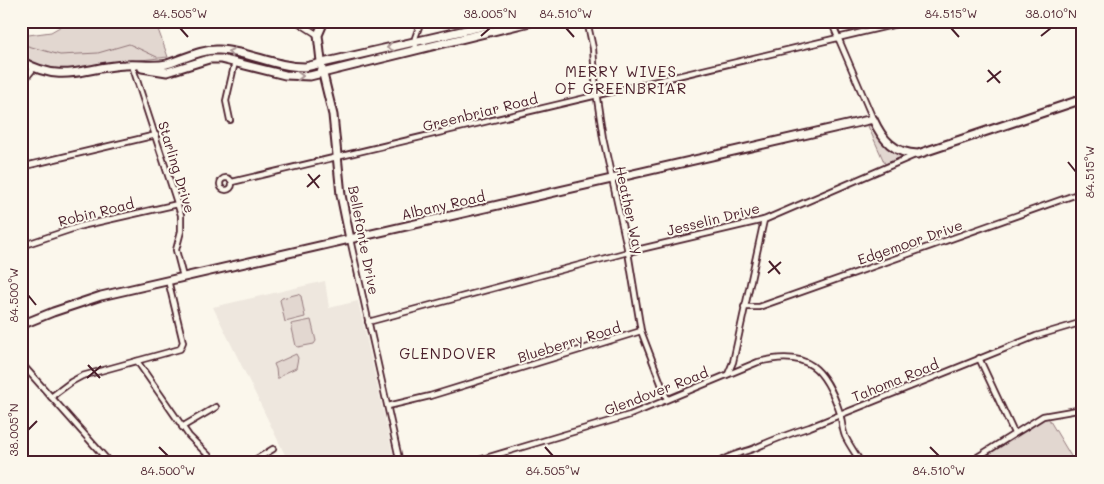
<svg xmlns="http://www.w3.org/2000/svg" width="1104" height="484" viewBox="0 0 1104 484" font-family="Mali,sans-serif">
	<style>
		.built { fill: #eee7de }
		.green { fill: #e2d7d0; stroke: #967b7e }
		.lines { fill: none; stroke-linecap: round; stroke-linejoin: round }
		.stream { stroke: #907477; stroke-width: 1 }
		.street-casing { stroke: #4a1f2b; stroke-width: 8 }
		.secondary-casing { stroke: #4a1f2b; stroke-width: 11 }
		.street { stroke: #fbf7ec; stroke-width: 4.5 }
		.secondary { stroke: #fbf7ec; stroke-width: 7 }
		.oneway { stroke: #ab9695 }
		.ticks { fill: none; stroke: #4a1f2b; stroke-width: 2 }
		.labels { text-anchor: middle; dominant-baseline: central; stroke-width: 4; stroke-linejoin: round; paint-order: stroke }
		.street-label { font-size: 14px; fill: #4a1f2b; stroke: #fbf7ec }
		.neighbourhood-label { font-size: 15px; letter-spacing: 1px; fill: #4a1f2b; stroke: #fbf7ec }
		.neatline { fill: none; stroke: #4a1f2b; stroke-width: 2 }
		.ticks-label { font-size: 12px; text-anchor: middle; fill: #4a1f2b }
	</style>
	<rect width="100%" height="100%" fill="#fbf7ec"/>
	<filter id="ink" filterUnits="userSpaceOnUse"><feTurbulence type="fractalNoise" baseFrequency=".02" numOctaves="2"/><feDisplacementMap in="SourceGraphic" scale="10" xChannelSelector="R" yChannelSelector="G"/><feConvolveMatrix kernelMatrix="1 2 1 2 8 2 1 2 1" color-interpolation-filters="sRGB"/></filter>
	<g filter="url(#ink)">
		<!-- built -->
		<path class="built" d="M325 281 329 308 358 301 395 463H289L213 307Z"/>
		<!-- green -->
		<g class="green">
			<path d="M70 21H155L168 57 114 63 63 70 38 65 21 55V36L51 32Z"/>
			<path d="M872 125C879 139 887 150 902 155V157L885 164 868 126Z"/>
			<path d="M298 294 301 296 305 317 285 322 280 300 282 298Z"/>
			<path d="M311 320 316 341 314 344 298 347 296 346 291 324Z"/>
			<path d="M296 354 298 358 296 368 285 373 279 378H277L276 369 274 364Z"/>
			<path d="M1047 416 1075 463H971Z"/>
		</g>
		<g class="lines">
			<!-- stream -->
			<g class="stream">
				<path d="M508 23 517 21"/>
				<path d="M21 44 60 55 98 53 129 44 157 57"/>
				<path d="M226 54C256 61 286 74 318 69"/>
				<path d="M176 66 202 56"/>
				<path d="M326 67 391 51"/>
			</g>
			<!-- street casing -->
			<g class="street-casing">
				<g id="street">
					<path d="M296 21 318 35"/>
					<path d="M587 21 593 48 596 92 603 138 628 252 641 331 667 399"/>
					<path d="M831 21 873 119"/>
					<path d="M940 21H947"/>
					<path d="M416 50 415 38 421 21"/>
					<path d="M132 65 181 215V231L176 250 183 277"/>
					<path d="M21 84 34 68"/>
					<path d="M230 120 226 101 235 62"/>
					<path d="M21 167 156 135"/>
					<circle cx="226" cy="184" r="6"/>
					<path d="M232 182 909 21"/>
					<path d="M350 239 400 463"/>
					<path d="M21 246 81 226 178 204"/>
					<path d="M744 307H759L1083 192"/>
					<path d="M368 322 628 252 764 220 915 155"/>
					<path d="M979 358 1014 433"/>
					<path d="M137 361 189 436 216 463"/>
					<path d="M21 363 110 463"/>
					<path d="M728 374 733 362 764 220"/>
					<path d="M51 397 71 382 82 376 180 349 183 342 168 280"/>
					<path d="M388 406 430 396 641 331"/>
					<path d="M182 427 216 407"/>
					<path d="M250 463 273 449"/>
					<path d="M469 463 630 415 758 362C808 349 825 368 840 413 842 421 842 429 845 436 849 445 856 454 861 463"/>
					<path d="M718 463C728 455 743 453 755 448 773 440 791 433 810 427L1036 336 1083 322"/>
					<path d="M968 463 1043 416 1083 409"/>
				</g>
			</g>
			<!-- secondary casing -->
			<g class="secondary-casing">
				<g id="secondary">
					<path d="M324 21 318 35 322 70 333 115 341 195 350 239"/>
					<path d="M21 61C63 85 84 67 125 65 139 64 154 67 167 64 184 59 201 49 219 50 248 51 275 67 305 67L505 21"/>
					<path d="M142 68 167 72 209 59H221L285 75 310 76 534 21"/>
					<path d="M21 325 53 312 101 296 873 119C882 139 894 154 918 154L1083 99"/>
				</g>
			</g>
			<!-- street -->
			<use href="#street" class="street"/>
			<!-- secondary -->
			<use href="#secondary" class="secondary"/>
		</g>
		<!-- one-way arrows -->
		<defs><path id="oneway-chevron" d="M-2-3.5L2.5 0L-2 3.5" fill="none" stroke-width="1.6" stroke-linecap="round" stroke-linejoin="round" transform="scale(1.25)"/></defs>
		<g class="oneway">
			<use href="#oneway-chevron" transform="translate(390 47) rotate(166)"/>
			<use href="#oneway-chevron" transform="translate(231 52) rotate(-168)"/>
			<use href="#oneway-chevron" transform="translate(300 76)"/>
		</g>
	</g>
	<!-- ticks -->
	<path class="ticks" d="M180 28 188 37M566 28 574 37M951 28 959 37M481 36 490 28M1041 36 1051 28M988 70 1000 83M987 82 1001 71M1068 162 1076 172M308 174 319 188M307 187 320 175M769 261 780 274M768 273 781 262M28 295 36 305M88 365 100 378M87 378 101 366M28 430 37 421M159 447 168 456M545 447 553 456M930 447 939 456"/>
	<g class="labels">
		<!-- street labels -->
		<g class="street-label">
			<text transform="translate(480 112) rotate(-14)">Greenbriar Road</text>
			<text transform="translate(177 167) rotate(73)">Starling Drive</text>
			<text transform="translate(443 205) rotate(-13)">Albany Road</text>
			<text transform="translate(630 210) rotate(78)">Heather Way</text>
			<text transform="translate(96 212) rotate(-14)">Robin Road</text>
			<text transform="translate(713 219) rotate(-14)">Jesselin Drive</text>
			<text transform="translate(364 240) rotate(79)">Bellefonte Drive</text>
			<text transform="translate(910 242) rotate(-19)">Edgemoor Drive</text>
			<text transform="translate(569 342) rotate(-17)">Blueberry Road</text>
			<text transform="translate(895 380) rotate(-22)">Tahoma Road</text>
			<text transform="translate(656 391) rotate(-21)">Glendover Road</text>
		</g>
		<!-- neighbourhood labels -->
		<g class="neighbourhood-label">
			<text x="621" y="71">MERRY WIVES<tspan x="621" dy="17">OF GREENBRIAR</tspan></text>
			<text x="448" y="353">GLENDOVER</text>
		</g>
	</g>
	<!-- margin -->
	<rect width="1104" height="484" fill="none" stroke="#fbf7ec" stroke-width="55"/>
	<rect x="28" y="28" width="1048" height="428" class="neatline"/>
	<g class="ticks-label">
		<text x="180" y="18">84.505°W</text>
		<text x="490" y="18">38.005°N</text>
		<text x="566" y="18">84.510°W</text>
		<text x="951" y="18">84.515°W</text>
		<text x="1051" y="18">38.010°N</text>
		<text transform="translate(1090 172) rotate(-90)" y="4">84.515°W</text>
		<text transform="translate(14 295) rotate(-90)" y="4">84.500°W</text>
		<text transform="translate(14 430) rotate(-90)" y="4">38.005°N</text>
		<text x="168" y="475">84.500°W</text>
		<text x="553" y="475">84.505°W</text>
		<text x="939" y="475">84.510°W</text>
	</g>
</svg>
